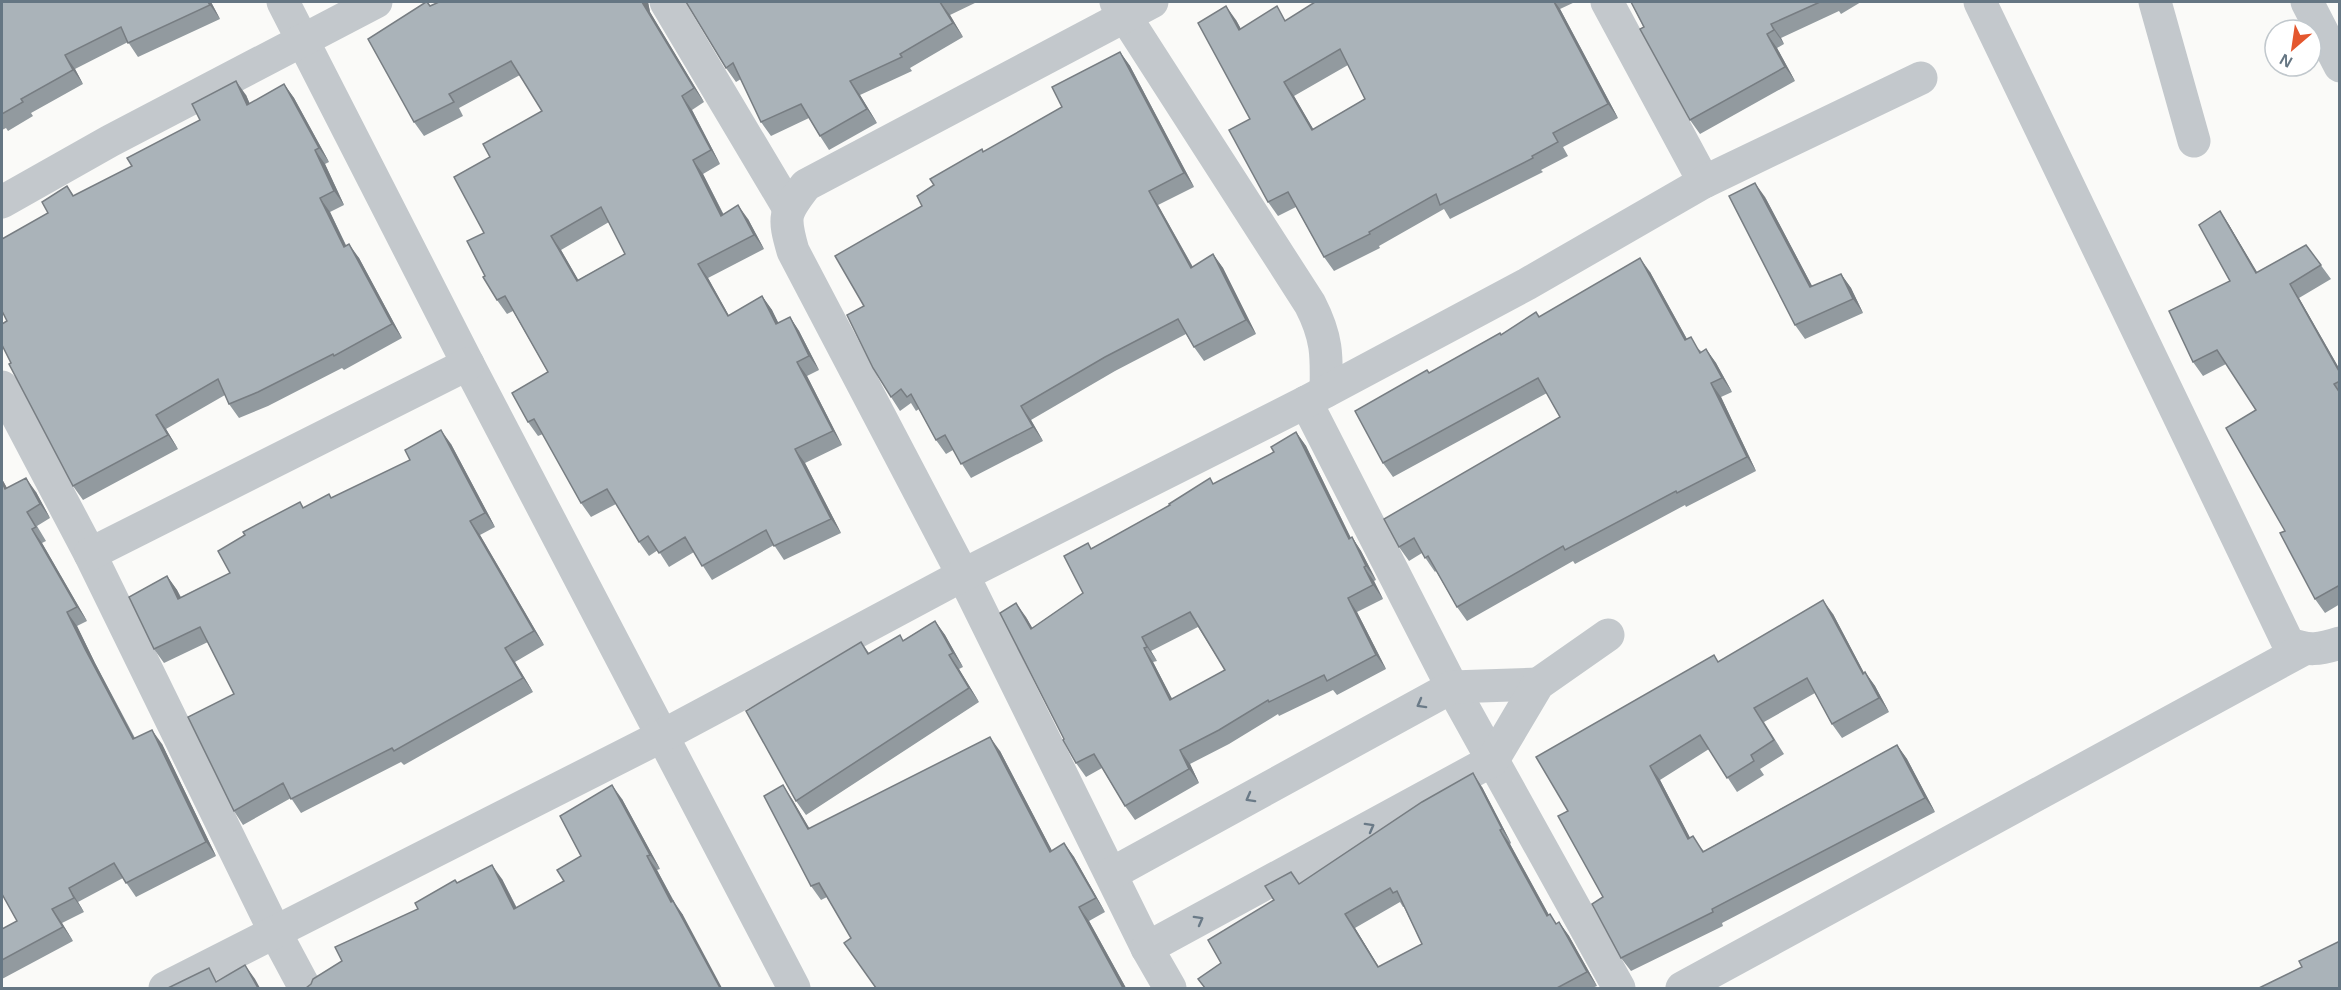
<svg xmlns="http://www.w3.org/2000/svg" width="2341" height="990" viewBox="0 0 2341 990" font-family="Arial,sans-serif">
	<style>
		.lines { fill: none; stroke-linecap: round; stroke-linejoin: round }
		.street { stroke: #c3c8cc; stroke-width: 33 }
		.wall { fill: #929a9f; fill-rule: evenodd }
		.shaded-wall { fill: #777d82 }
		.building { fill: #aab3b9; stroke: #777d82; stroke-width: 1.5; fill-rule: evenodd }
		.oneway { stroke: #6a7a87 }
	</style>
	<rect width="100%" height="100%" fill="#fafaf8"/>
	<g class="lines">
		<!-- street -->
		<g class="street">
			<path d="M283 2 468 364 794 988"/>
			<path d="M666 2 788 207"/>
			<path d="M1116 2 1310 304C1327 337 1327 355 1326 391"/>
			<path d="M1152 2 806 185C784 213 783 216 793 251L963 575 1147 948 1170 988"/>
			<path d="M1607 2 1704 182"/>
			<path d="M1980 2 2288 643C2308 651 2319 650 2340 643"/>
			<path d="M2155 2 2194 141"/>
			<path d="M2307 2 2340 66"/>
			<path d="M2 202 110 141 376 2"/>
			<path d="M2 387 90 554 275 932 305 988"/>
			<path d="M1306 402 1452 687 1619 988"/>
			<path d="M90 554 468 364"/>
			<path d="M1111 874 1452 687 1538 684"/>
			<path d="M1147 948 1493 760 1538 684 1608 635"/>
			<path d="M165 988 662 736 963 575 1306 402 1527 284 1704 182 1921 78"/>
			<path d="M1682 988 2304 649"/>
		</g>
	</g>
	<!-- wall -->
	<g class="wall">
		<path d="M2 2H211L220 19 138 57 128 42 75 69 83 84 31 113 33 116 8 131 6 128 2 130Z"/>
		<path d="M427 2 430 6 439 2H648L650 12 704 102 692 110 720 164 703 174 724 215 748 219 764 249 708 278 729 316 762 296 772 310 778 323 790 317 799 331 819 370 807 376 842 445 805 463 841 533 784 560 774 545 712 580 694 552 669 567 658 550 649 556 639 542 616 504 591 517 581 503 543 434 538 436 528 422 548 372 513 311 507 314 497 300 485 276 484 233 490 157 542 111 520 75 459 108 463 116 424 136 414 122ZM609 222 625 254 578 280 561 250Z"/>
		<path d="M686 2H977L950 15 963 37 910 68 912 71 860 95 877 123 829 150 820 136 809 118 771 136 761 122 741 79 736 82 726 68Z"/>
		<path d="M1315 2H1575L1560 9 1618 118 1563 147 1568 156 1541 170 1543 172 1450 219 1444 209 1379 246 1380 248 1334 271 1324 257 1296 207 1278 216 1268 202 1250 119 1236 20 1241 29 1287 20ZM1348 65 1365 99 1313 129 1294 96Z"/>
		<path d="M1631 2H1861L1841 14 1839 11 1781 38 1784 44 1777 48 1795 81 1700 134 1690 120Z"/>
		<path d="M1120 52 1130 66 1194 187 1158 205 1193 267 1213 254 1223 268 1256 334 1204 361 1194 347 1186 334 1115 371 1031 420 1043 441 971 478 953 450 946 454 936 440 919 409 916 411 911 403 900 411 891 397 864 306 934 185 982 149 984 152 1062 107Z"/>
		<path d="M284 84 294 98 329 162 325 164 344 205 330 212 346 245 359 258 402 338 344 370 342 368 268 406 239 418 229 404 225 395 166 429 178 449 83 500 73 486 11 363 7 321 48 213 67 186 74 196 132 166 200 120 246 95 250 104Z"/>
		<path d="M1765 197 1812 286 1841 274 1851 288 1863 313 1805 339 1795 325Z"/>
		<path d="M2220 211 2229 225 2257 273 2306 245 2331 279 2299 298 2340 370V604L2325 613 2315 599 2285 531 2256 410 2226 364 2203 376 2193 362 2230 281Z"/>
		<path d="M1650 272 1687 339 1702 352 1706 349 1716 363 1732 392 1721 397 1756 471 1686 507 1685 505 1575 564 1573 561 1467 621 1457 607 1436 571 1435 572 1422 553 1409 561 1399 547 1560 417 1547 393 1393 477 1383 463 1429 373 1539 317Z"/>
		<path d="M1296 432 1306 446 1351 538 1352 537 1361 551 1376 580 1374 581 1383 599 1357 612 1386 669 1337 695 1333 690 1279 716 1278 714 1229 744 1190 764 1199 783 1135 820 1125 806 1102 768 1086 777 1076 763 1064 739 1026 617 1032 628 1083 593 1092 548 1274 452ZM1198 627 1225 670 1172 699 1153 662 1157 661 1151 651Z"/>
		<path d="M451 444 495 527 480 535 544 645 515 662 533 692 404 765 401 762 301 813 291 798 243 825 234 811V694L208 642 164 663 154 649 167 576 177 590 181 597 230 573 300 502 304 508 329 494 331 498Z"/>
		<path d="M2 479 7 488 36 492 50 518 37 526 46 541 42 543 87 621 77 626 95 663 135 738 162 744 216 856 136 897 123 878 78 902 84 912 62 923 73 941 2 979V929L17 921 2 894Z"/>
		<path d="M1833 614 1864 673 1865 672 1875 686 1889 712 1842 738 1832 724 1815 693 1764 722 1784 754 1760 769 1764 775 1737 792 1709 749 1660 780 1690 838 1704 851 1897 745 1907 759 1935 812 1722 923 1723 926 1631 971 1621 958 1603 897 1568 811 1719 662Z"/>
		<path d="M935 621 945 635 963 667 959 669 979 702 806 815 796 801 861 642 869 653 904 640Z"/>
		<path d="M1000 751 1052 851 1064 843 1074 857 1105 912 1089 921 1126 988H876L851 938 827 897 821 900 811 886 792 799 809 828Z"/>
		<path d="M1482 787 1511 843 1510 844 1549 915 1557 924 1559 922 1569 936 1597 986 1592 988H1205L1221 963 1274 900 1300 884ZM1400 902 1403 907H1404L1422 944 1379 967 1355 928Z"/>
		<path d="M622 799 660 869 657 870 675 903 683 915 342 961 418 909 458 883 502 879 517 908 564 881Z"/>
	</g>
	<!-- shaded-wall -->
	<g class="shaded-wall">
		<path d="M208 2H211L220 19 210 5Z"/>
		<path d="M642 2H648L650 12 704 102 694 88Z"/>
		<path d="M940 2 950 15 963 37 953 23Z"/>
		<path d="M1554 2H1555L1560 9 1618 118 1608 104Z"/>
		<path d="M1226 6 1236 20 1249 44 1239 30Z"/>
		<path d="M1771 24 1781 38 1784 44 1774 30Z"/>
		<path d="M1767 34 1777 48 1795 81 1785 67Z"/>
		<path d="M1120 52 1130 66 1194 187 1184 173Z"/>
		<path d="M65 55 75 69 83 84 73 70Z"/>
		<path d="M236 81 246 95 256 119 247 105Z"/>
		<path d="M850 81 860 95 877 123 867 109Z"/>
		<path d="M1284 82 1294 96 1322 144 1312 130Z"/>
		<path d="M284 84 294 98 329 162 319 148Z"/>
		<path d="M682 96 692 110 720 164 711 150Z"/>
		<path d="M315 150 325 164 344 205 334 191Z"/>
		<path d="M693 160 703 174 731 230 721 216Z"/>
		<path d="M1755 183 1765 197 1820 301 1810 287Z"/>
		<path d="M1149 191 1158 205 1201 282 1191 268Z"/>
		<path d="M320 198 330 212 353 261 344 247Z"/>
		<path d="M738 205 748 219 764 249 754 235Z"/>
		<path d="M2220 211 2229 225 2266 287 2256 273Z"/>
		<path d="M551 236 561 250 587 295 577 281Z"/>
		<path d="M349 244 359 258 402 338 392 324Z"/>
		<path d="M1213 254 1223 268 1256 334 1246 320Z"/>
		<path d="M1640 258 1650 272 1695 354 1685 340Z"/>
		<path d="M698 264 708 278 737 330 728 316Z"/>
		<path d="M1841 274 1851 288 1863 313 1853 299Z"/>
		<path d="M2290 284 2299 298 2340 370V373Z"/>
		<path d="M762 296 772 310 786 338 776 324Z"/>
		<path d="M790 317 799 331 819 370 809 356Z"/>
		<path d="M1706 349 1716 363 1732 392 1722 378Z"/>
		<path d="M797 362 807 376 842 445 833 431Z"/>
		<path d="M1711 383 1721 397 1756 471 1747 457Z"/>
		<path d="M1021 406 1031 420 1043 441 1033 427Z"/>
		<path d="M156 415 166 429 178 449 168 435Z"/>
		<path d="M441 430 451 444 495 527 485 513Z"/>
		<path d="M1296 432 1306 446 1358 553 1349 539Z"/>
		<path d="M795 449 805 463 841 533 831 519Z"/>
		<path d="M26 478 36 492 50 518 40 504Z"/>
		<path d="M2 479 15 503 5 489 2 482Z"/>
		<path d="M470 521 480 535 544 645 534 631Z"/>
		<path d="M32 529 42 543 87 621 77 607Z"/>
		<path d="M1352 537 1361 551 1376 580 1366 566Z"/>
		<path d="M1364 567 1374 581 1383 599 1373 585Z"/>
		<path d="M167 576 177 590 188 613 178 599Z"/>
		<path d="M1348 598 1357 612 1386 669 1376 655Z"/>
		<path d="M1823 600 1833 614 1872 688 1863 674Z"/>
		<path d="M1016 603 1026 617 1041 643 1031 629Z"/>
		<path d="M67 612 77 626 95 663 142 753 133 739 85 649Z"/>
		<path d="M935 621 945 635 963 667 953 653Z"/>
		<path d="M1142 637 1151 651 1157 661 1147 647Z"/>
		<path d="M505 648 515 662 533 692 523 678Z"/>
		<path d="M1144 648 1153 662 1180 714 1170 700Z"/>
		<path d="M949 655 959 669 979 702 969 688Z"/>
		<path d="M1865 672 1875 686 1889 712 1879 698Z"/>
		<path d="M152 730 162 744 216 856 206 842Z"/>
		<path d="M990 737 1000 751 1060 866 1050 852Z"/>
		<path d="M1897 745 1907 759 1935 812 1925 798Z"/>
		<path d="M1180 750 1190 764 1199 783 1189 769Z"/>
		<path d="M1650 766 1660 780 1698 853 1688 839Z"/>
		<path d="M1473 773 1482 787 1511 843 1502 829Z"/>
		<path d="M612 785 622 799 660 869 650 855Z"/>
		<path d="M783 785 792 799 818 843 808 829Z"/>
		<path d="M1500 830 1510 844 1557 930 1547 916Z"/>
		<path d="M1064 843 1074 857 1105 912 1096 898Z"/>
		<path d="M647 856 657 870 675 904 683 915 722 988H720L671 902Z"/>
		<path d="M492 865 502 879 524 923 514 909Z"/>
		<path d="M69 888 78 902 84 912 74 898Z"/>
		<path d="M1079 907 1089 921 1126 988H1123Z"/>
		<path d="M52 909 62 923 73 941 63 927Z"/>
		<path d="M1345 914 1355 928 1387 981 1378 967Z"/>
		<path d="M1559 922 1569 936 1597 986 1587 972Z"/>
		<path d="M245 965 255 979 260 988H258Z"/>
	</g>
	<!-- building -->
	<g class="building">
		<path d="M2 2H208L210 5 128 43 121 27 65 55 73 70 21 99 23 102 2 114Z"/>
		<path d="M426 2H427L430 6 439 2H642L694 88 682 96 711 150 693 160 721 216 738 205 754 235 698 264 728 316 762 296 776 324 790 317 809 356 797 362 833 431 795 449 831 519 774 546 766 530 702 566 685 537 659 553 648 536 639 542 607 489 581 503 534 419 528 422 512 393 548 372 505 296 497 300 483 277 485 276 467 241 484 233 454 177 490 157 483 144 542 111 511 61 449 94 454 102 414 122 368 39ZM601 207 625 254 577 281 551 236Z"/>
		<path d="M686 2H940L953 23 900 54 902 57 850 81 867 109 820 136 801 104 761 122 733 63 726 68Z"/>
		<path d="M1315 2H1554L1608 104 1553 133 1558 142 1532 156 1533 158 1440 205 1436 194 1369 232 1370 234 1324 257 1288 192 1268 202 1229 130 1250 119 1198 23 1226 6 1239 30 1277 6 1285 21ZM1340 49 1365 99 1312 130 1284 82Z"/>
		<path d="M1631 2H1820L1771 24 1774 30 1767 34 1785 67 1690 120 1640 29 1644 27Z"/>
		<path d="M1120 52 1184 173 1149 191 1191 268 1213 254 1246 320 1194 347 1178 319 1105 357 1021 406 1033 427 961 464 945 435 936 440 911 394 907 397 901 389 891 397 873 368 847 315 864 306 835 256 922 206 917 196 934 185 930 179 982 149 983 152 1062 107 1052 87Z"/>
		<path d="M236 81 247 105 284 84 319 148 315 150 334 191 320 198 344 247 349 244 392 324 334 356 333 354 258 392 229 404 218 379 156 415 168 435 73 486 9 364 11 363 2 345V324L7 321 2 311V239L48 213 42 202 67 186 73 196 132 166 127 158 200 120 192 104Z"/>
		<path d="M1755 183 1810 287 1841 274 1853 299 1795 325 1729 196Z"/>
		<path d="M2220 211 2256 273 2306 245 2321 265 2290 284 2340 373V381L2334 384 2340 393V585L2315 599 2280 533 2285 531 2226 428 2256 410 2217 350 2193 362 2169 311 2230 281 2199 225Z"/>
		<path d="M1640 258 1685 340 1691 337 1700 353 1706 349 1722 378 1711 383 1747 457 1677 493 1676 491 1565 550 1563 546 1457 607 1428 556 1425 558 1414 538 1399 547 1384 519 1560 417 1538 378 1383 463 1355 411 1427 370 1429 373 1500 333 1501 335 1536 312 1539 317Z"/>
		<path d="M441 430 485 513 470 521 534 631 505 648 523 678 394 751 392 748 291 799 283 783 234 811 188 717 234 694 200 627 154 649 129 597 167 576 178 599 230 573 218 551 245 535 243 532 300 502 303 508 329 494 331 498 410 460 405 450Z"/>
		<path d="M1296 432 1349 539 1352 537 1366 566 1364 567 1373 585 1348 598 1376 655 1327 681 1324 675 1269 702 1268 700 1219 730 1180 750 1189 769 1125 806 1094 754 1076 763 1063 740 1064 739 1000 613 1016 603 1031 629 1083 593 1064 556 1088 543 1091 549 1170 505 1169 504 1210 478 1213 484 1274 452 1271 447ZM1190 612 1225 670 1170 700 1144 648 1147 647 1142 637Z"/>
		<path d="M26 478 40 504 27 512 36 527 32 529 77 607 67 612 85 649 133 739 152 730 206 842 126 883 114 863 69 888 74 898 52 909 63 927 2 960V929L17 921 2 894V482L5 489Z"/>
		<path d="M1823 600 1863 674 1865 672 1879 698 1832 724 1807 678 1754 708 1774 740 1751 755 1754 761 1727 778 1700 735 1650 766 1688 839 1693 836 1703 852 1897 745 1925 798 1712 909 1713 912 1621 958 1592 904 1603 897 1558 816 1568 811 1536 757 1714 655 1718 662Z"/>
		<path d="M935 621 953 653 949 655 969 688 796 801 746 711 861 642 868 654 900 635 903 641Z"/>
		<path d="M990 737 1050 852 1064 843 1096 898 1079 907 1123 988H876L844 943 851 938 819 883 811 886 764 796 783 785 808 829Z"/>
		<path d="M1473 773 1502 829 1500 830 1547 916 1550 914 1556 924 1559 922 1587 972 1557 988H1205L1198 979 1221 963 1208 940 1274 900 1265 886 1291 872 1299 884 1422 802ZM1390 888 1393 893 1397 891 1422 944 1378 967 1345 914Z"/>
		<path d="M612 785 650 855 647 856 671 902 673 901 720 988H306L311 984 313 979 342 961 335 947 418 909 415 903 455 880 457 883 492 865 514 909 564 881 557 870 581 856 560 816Z"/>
		<path d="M2340 941V988H2259L2302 967 2299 961Z"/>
		<path d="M245 965 258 988H168L209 968 216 982Z"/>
	</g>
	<!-- one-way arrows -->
	<defs><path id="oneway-chevron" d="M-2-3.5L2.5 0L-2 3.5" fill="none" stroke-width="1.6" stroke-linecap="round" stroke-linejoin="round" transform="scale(1.5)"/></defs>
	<g class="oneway">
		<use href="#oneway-chevron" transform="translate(1421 704) rotate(151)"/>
		<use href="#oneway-chevron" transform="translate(1250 798) rotate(151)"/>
		<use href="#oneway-chevron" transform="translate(1370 827) rotate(-29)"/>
		<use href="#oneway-chevron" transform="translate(1199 920) rotate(-29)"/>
	</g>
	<!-- border -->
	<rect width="2341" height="990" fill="none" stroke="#657683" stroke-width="6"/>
	<!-- north arrow -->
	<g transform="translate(2293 48) rotate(209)"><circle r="28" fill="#ffffff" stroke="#c1c8cd" stroke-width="1.5"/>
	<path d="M0-4.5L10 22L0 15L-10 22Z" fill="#e4572e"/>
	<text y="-9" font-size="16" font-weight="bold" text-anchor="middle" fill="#657683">N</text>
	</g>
</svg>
